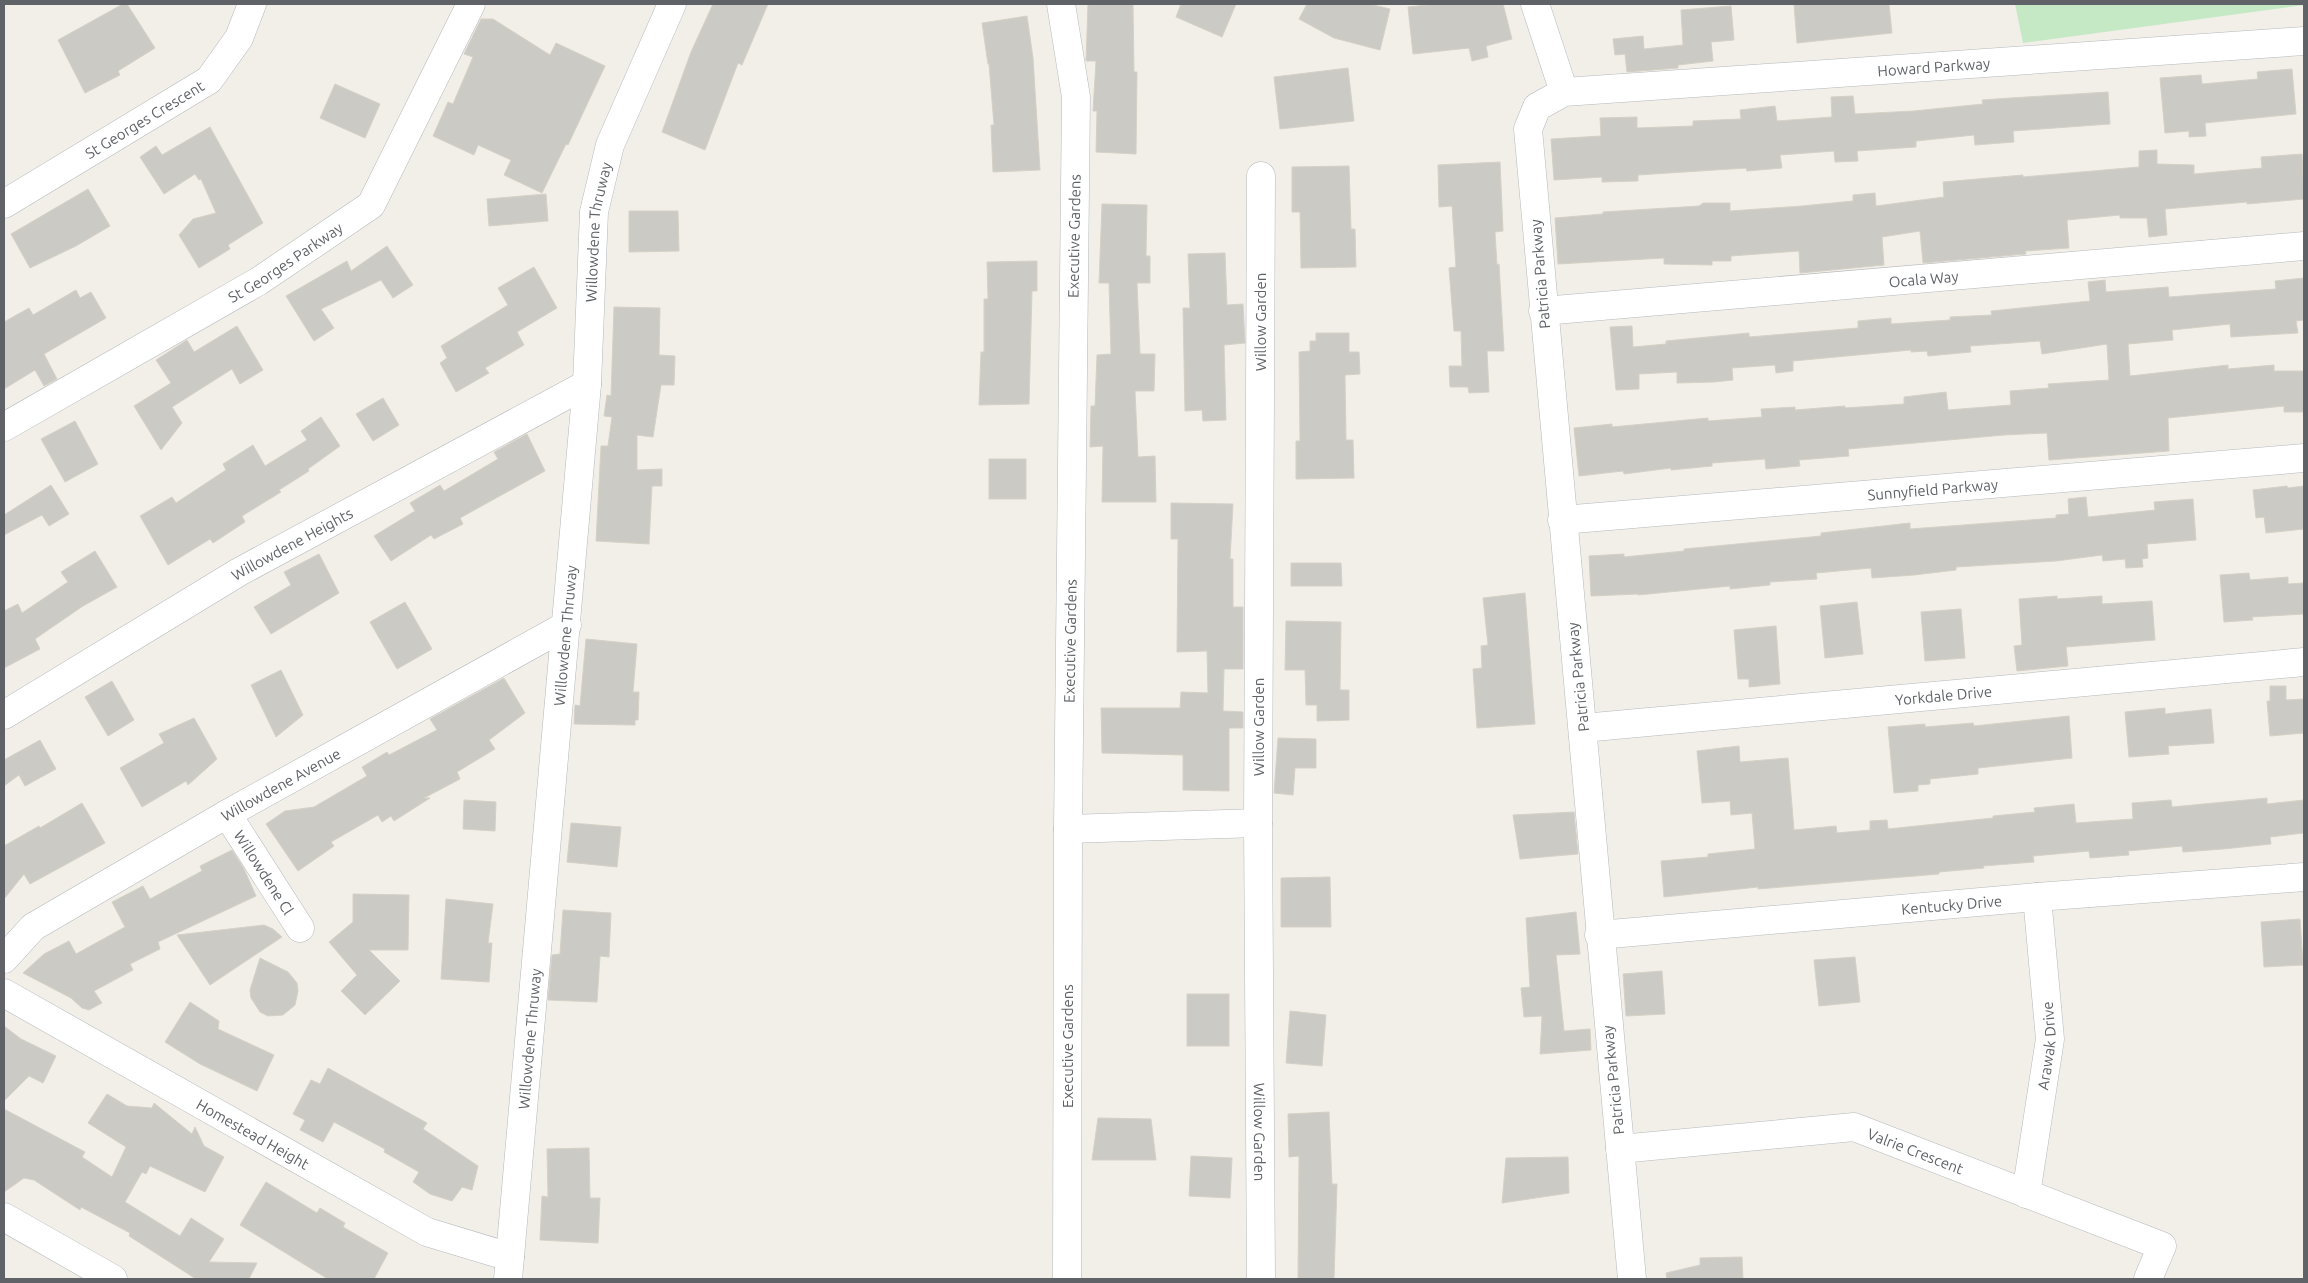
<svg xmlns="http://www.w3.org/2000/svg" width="2308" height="1283" viewBox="0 0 2308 1283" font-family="Ubuntu,sans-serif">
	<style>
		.green { fill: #c5e8c5 }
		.building { fill: #cccac5; stroke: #d6d1c6 }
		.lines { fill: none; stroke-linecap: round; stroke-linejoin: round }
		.minor-casing { stroke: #b5b8bc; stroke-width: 29 }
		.minor { stroke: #fff; stroke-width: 28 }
		.labels { text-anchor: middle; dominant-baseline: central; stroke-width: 4.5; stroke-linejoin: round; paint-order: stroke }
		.street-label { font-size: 15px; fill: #5f6368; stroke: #fff }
	</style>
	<rect width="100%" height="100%" fill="#f1efe8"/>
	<!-- green -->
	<path class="green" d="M2015 4H2304V5L2023 43Z"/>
	<!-- building -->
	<g class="building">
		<path d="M123 4H127L155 48 118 71 120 75 85 93 58 40Z"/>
		<path d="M713 4H768L742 65 738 63 705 150 662 132 691 52Z"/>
		<path d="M1088 4H1133L1134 72H1137L1136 154 1096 152 1097 111H1093L1096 61H1086Z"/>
		<path d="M1181 4H1236L1222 37 1176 17Z"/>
		<path d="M1307 4H1369L1390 9 1380 50 1334 38 1299 19Z"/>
		<path d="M1436 4H1503L1512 39 1486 46 1488 57 1472 61 1469 48 1413 54 1408 7Z"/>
		<path d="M1794 4H1889L1892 33 1797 43Z"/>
		<path d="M1731 6 1734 40 1711 42 1713 61 1678 65V68L1627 72 1625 54 1615 55 1613 39 1643 36 1644 49 1683 45 1681 10Z"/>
		<path d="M1027 16 1033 58 1040 170 993 172 991 125H994L989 64H988L982 23Z"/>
		<path d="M481 19H493L550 55 556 43 605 66 568 145 566 144 542 193 504 175 511 160 478 145 474 155 433 136 448 102 453 104 473 57 464 54Z"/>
		<path d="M1348 68 1354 121 1280 129 1274 77Z"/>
		<path d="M2292 69 2296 114 2205 123 2206 136 2189 137V131L2165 133 2160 78 2201 75 2202 84 2258 79 2257 72Z"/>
		<path d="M335 84 380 104 365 138 320 118Z"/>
		<path d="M2108 92 2110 124 2013 131 2014 142 1975 145 1974 135 1916 141V147L1857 151 1858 161 1835 162 1834 151 1780 155 1782 168 1747 171 1746 168 1638 175V181L1602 182V177L1554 180 1551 139 1601 136 1600 118 1637 117V128L1693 126V121L1741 119 1740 110 1775 106 1777 121 1832 117 1831 97 1853 96 1855 114 1914 111 1983 104 1982 100 2010 98Z"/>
		<path d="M210 127 263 223 228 245 230 249 199 268 179 235 193 219 216 213 201 179 199 180 195 174 164 194 140 157 156 146 162 155Z"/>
		<path d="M2157 150V164L2194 165V174L2262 168 2261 157 2302 154 2304 199 2247 204V202L2165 209 2167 235 2149 237 2147 218H2120V215L2067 220 2069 248 2025 251 2026 254 2003 256 1923 263 1920 231 1882 237 1884 265 1800 273 1799 251 1731 256V261H1712V265L1664 264V258L1558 264 1555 218 1603 214V212L1699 206 1703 203H1730V211L1802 206 1853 201V195L1875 193 1876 206 1944 197 1943 182 2023 175V177L2139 167V151Z"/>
		<path d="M1500 162 1503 231 1495 232 1497 265 1499 264 1504 351H1487L1489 392 1469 393 1468 387H1450L1449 366H1462L1461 331H1454L1452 306 1449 268 1456 267 1452 206 1439 207 1438 165Z"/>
		<path d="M1349 166 1351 229H1355L1356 267 1301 268 1300 212H1292V167Z"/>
		<path d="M88 189 110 226 76 246 30 268 11 234Z"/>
		<path d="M546 194 548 221 489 226 487 199Z"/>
		<path d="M1102 204 1147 205 1146 256H1150V283H1137L1140 354H1155L1154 391H1135L1138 457 1155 456 1156 502H1102L1103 446 1090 447 1091 406H1095L1097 355 1111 354 1109 283H1099Z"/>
		<path d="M629 211H678L679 251 629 252Z"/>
		<path d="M387 246 413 285 393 298 381 280 321 309 334 328 314 341 286 296 347 261 351 271Z"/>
		<path d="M1225 253 1227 305 1243 304 1245 343 1224 345 1226 420 1203 421 1202 410 1185 411 1183 308H1190L1188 254Z"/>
		<path d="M1037 261V291H1032L1029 404 979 405 981 352H984V299H988L987 262Z"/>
		<path d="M534 267 557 308 517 332 524 345 485 368 489 373 456 392 440 363 447 358 441 346 508 305 498 288Z"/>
		<path d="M2304 278V320L2296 321 2298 333 2231 337 2230 324 2172 330 2173 340 2128 344 2130 376 2228 365V369L2274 365V371H2304V412H2284V406L2168 418 2169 451 2049 460 2047 433 2004 435 1848 449 1849 456 1799 460 1800 466 1766 469 1765 459 1712 463V466L1671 470V468L1624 474 1623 471 1579 476 1574 428 1612 424V427L1708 418V421L1762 417 1761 409 1795 407V410L1845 406V408L1904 404V397L1946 392 1948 410 2011 405 2010 391 2049 388 2048 384 2109 380 2107 344 2042 354 2040 341 1970 346 1971 352 1928 356 1927 351 1911 352V350L1793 361V371L1776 373 1775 365 1732 368 1733 380 1714 382 1677 383V372L1639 374V389L1616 390 1610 327 1632 326 1633 347 1666 344V341L1749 333V337L1858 328V321L1891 318V324L1950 320V317L1992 315 1991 311 2090 301 2088 282 2105 280 2106 292 2168 287 2169 297 2276 289 2275 281Z"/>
		<path d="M76 290 80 298 91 292 106 318 44 354 57 379 44 386 35 370 4 389V322L29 308 33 315Z"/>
		<path d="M614 307 660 308 659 355 675 356 674 385H661L653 437 637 435V470L662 469V486H652L649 544 596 541 601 446H608L612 417 604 416 607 395 611 396Z"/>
		<path d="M237 326 263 370 240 384 232 369 172 407 182 423 161 450 134 406 171 383 156 360 187 340 194 352Z"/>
		<path d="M1316 333H1349V352H1359L1360 374 1345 375 1346 440H1353L1354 478 1296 479V441H1300L1299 352 1310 351V341H1316Z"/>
		<path d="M383 398 399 425 373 441 356 414Z"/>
		<path d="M321 417 340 446 308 469 309 471 279 490 281 492 242 516 245 522 213 543 210 539 168 565 140 516 172 497 176 503 226 470 223 464 253 445 265 466 307 440 301 431Z"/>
		<path d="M75 421 98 464 65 482 41 439Z"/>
		<path d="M527 434 545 471 460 518 463 524 434 539 431 535 391 561 374 536 415 511 410 503 440 485 444 491 498 459 494 452Z"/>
		<rect x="989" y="459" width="37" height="40"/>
		<path d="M51 485 69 514 49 526 42 515 4 535V515Z"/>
		<path d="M2287 486 2288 488 2304 486V529L2266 533 2264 517 2256 518 2253 490Z"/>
		<path d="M2086 497 2088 517 2155 510 2154 502 2193 499 2196 540 2147 544 2148 558 2142 559 2143 567 2126 568 2125 559 2103 561 2102 555 2056 561 1956 567V570L1914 575 1872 578 1871 568 1816 573 1817 579 1770 582V585L1730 589V586L1638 595V594L1591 596 1589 556 1624 554V557L1684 551V549L1821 536V533L1910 523V529L2056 518V515L2069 514 2068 499Z"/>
		<path d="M1171 503 1233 504 1230 559H1233V607H1243V669H1224L1223 711 1243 712V728H1229V791L1183 790V755L1102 753 1101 708H1180L1181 692 1208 693 1207 651 1177 652 1178 539H1171Z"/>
		<path d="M95 551 117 587 83 606 35 639 40 649 4 668V611L18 604 22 613 68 582 61 572Z"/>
		<path d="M319 554 339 593 271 634 254 607 291 585 284 572Z"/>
		<path d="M1291 563H1341L1342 586H1291Z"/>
		<path d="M2249 573 2250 580 2288 577V584L2304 583V614L2252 617 2253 620 2224 622 2220 575Z"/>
		<path d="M1525 593 1535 724 1477 728 1473 669 1482 668 1481 646 1488 645 1483 598Z"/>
		<path d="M2057 596V599L2102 596V604L2152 601 2155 640 2066 647 2068 666 2017 671 2014 646 2022 645 2019 599Z"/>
		<path d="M405 602 432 649 397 669 370 622Z"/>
		<path d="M1857 602 1863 654 1825 658 1820 606Z"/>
		<path d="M1961 609 1965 658 1925 661 1921 612Z"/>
		<path d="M1286 621 1341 622 1340 690H1349V720L1317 721V705H1306L1305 670H1285Z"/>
		<path d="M1776 626 1780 684 1749 687V679H1738L1734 630Z"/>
		<path d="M586 639 637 644 633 692H639L638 720H635V725L574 724 575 705 580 706Z"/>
		<path d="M281 670 303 715 276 737 251 685Z"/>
		<path d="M504 678 525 713 489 740 495 749 457 772 460 779 424 798H430L394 821 391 816 382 822 378 815 331 842 334 846 298 871 266 824 285 811 314 807 367 776 362 767 387 752 389 755 437 730 430 719Z"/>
		<path d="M112 681 134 720 108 736 85 697Z"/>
		<path d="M2270 686H2286V700L2304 699V733L2270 736 2267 701H2270Z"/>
		<path d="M2165 708V714L2211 709 2214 743 2168 746 2169 754 2129 757 2125 712Z"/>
		<path d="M2069 716 2072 758 1978 768V774L1930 779V784L1918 785V791L1894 793 1888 727 1925 724V727L1973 723 1974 726Z"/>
		<path d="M194 718 217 759 188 785 186 781 142 807 120 768 164 743 159 734Z"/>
		<path d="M1278 738 1316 739V768H1295L1293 795 1274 793Z"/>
		<path d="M40 740 56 769 25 786 19 775 4 786V760Z"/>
		<path d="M1739 746 1740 762 1788 758 1794 830 1836 826 1837 833 1870 830V821L1887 820 1888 829 1993 818V816L2035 812 2034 808 2074 804 2076 823 2133 819 2132 803 2171 800 2172 807 2267 798V804L2304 800V833L2270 837 2271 844 2223 849 2183 852 2182 846 2128 851 2129 855 2090 858 2089 851 2033 856 2034 862 1983 866 1984 868 1939 872V874L1758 889V887L1664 897 1661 861 1708 857V854L1755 849 1752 813 1731 815 1730 801 1702 803 1697 751Z"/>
		<path d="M464 800 496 802 495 831 463 829Z"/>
		<path d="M82 803 105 843 30 884 24 874 4 899V846L39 826 40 828Z"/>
		<path d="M1574 812 1578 854 1520 859 1513 815Z"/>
		<path d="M571 823 621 827 617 867 567 862Z"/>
		<path d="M232 850 244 869 256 896 158 942 160 949 130 964 133 970 94 991 102 1003 89 1010 82 1008 71 998 23 973 44 954 69 941 76 954 125 927 112 902 143 886 150 899 202 871 200 866Z"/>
		<path d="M1330 877 1331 927H1281V878Z"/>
		<path d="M353 894 409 895 408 950H369L400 981 365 1015 341 991 357 975 329 942 353 922Z"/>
		<path d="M446 899 493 904 488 943H492L489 982 441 979Z"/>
		<path d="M563 910 611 913 609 957 600 956 597 1002 548 1000 552 955 560 954Z"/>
		<path d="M1576 912 1580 954 1556 955 1564 1031 1590 1029 1591 1050 1540 1054 1542 1016 1524 1017 1521 988 1530 987 1526 918Z"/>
		<path d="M2300 919 2303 965 2264 967 2261 922Z"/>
		<path d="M264 925 273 929 282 937 210 985 177 935Z"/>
		<path d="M1855 957 1860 1002 1819 1006 1814 960Z"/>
		<path d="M260 958 288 972 297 983 298 991 295 1005 283 1015 268 1016 260 1012 251 998 250 990Z"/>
		<path d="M1662 971 1665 1014 1626 1016 1623 974Z"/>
		<rect x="1187" y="994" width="42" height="52"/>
		<path d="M190 1002 219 1021 218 1029 274 1055 257 1091 200 1064 165 1042Z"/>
		<path d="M1290 1011 1326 1015 1322 1066 1286 1063Z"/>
		<path d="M4 1026 21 1039 56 1056 43 1083 29 1076 4 1101Z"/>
		<path d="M328 1068 427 1123 423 1129 478 1166 472 1190 462 1187 452 1201 430 1194 413 1182 419 1172 384 1152 385 1149 334 1122 323 1142 300 1130 305 1120 293 1114 311 1080 320 1084Z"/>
		<path d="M107 1094 127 1106 152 1108 154 1103 192 1134 195 1127 204 1146 224 1157 205 1192 150 1166 146 1174 142 1172 125 1202 180 1236 191 1218 224 1239 209 1262 257 1263 249 1279H196L129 1236 130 1233 81 1207 80 1210 34 1180 24 1178 4 1192V1109L85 1152 82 1157 112 1177 126 1147 88 1123Z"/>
		<path d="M1329 1112 1332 1184H1337L1334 1279H1298L1299 1156 1289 1157 1288 1114Z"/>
		<path d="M1098 1118 1151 1119 1156 1160H1092Z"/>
		<path d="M589 1148 590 1198H600L598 1243 540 1240 542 1196 548 1197 547 1149Z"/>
		<path d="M1191 1156 1232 1158 1230 1198 1189 1196Z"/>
		<path d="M1568 1157 1569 1193 1502 1203 1506 1158Z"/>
		<path d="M266 1182 317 1213 320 1208 345 1223 343 1227 388 1253 374 1279H328L240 1225Z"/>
		<path d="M1742 1257 1743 1279H1667L1666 1273 1700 1265V1258Z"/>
	</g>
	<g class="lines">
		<!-- minor casing -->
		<g class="minor-casing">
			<g id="minor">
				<path d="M1061 4 1076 97 1068 829 1067 1279"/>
				<path d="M1535 4 1564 92"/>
				<path id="s1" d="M1261 176 1258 823 1261 1279"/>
				<path id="s2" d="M4 204 209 80 239 38 252 4"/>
				<path id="s3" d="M1543 311 2304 246"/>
				<path id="s4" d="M4 427 259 281 371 205 471 4"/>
				<path id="s5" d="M1562 520 2304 458"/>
				<path id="s6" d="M4 715 239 572 587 384"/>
				<path id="s7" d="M1583 728 2304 662"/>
				<path id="s8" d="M227 814 300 928"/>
				<path d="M1068 829 1258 823"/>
				<path id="s9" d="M1599 935 2037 897 2304 877"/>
				<path id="s10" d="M4 959 33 927 227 814 567 625"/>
				<path id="s11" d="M4 993 427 1232 510 1257"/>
				<path id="s12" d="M1620 1149 1854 1127 2162 1246 2148 1279"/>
				<path id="s13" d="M2026 1194 2050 1039 2037 897"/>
				<path d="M4 1217 113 1279"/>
				<path id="s14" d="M508 1279 587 384 594 212 610 145 672 4"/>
				<path id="s15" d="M1632 1279 1528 129 1537 107 1564 92 2304 41"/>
			</g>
		</g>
		<!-- minor -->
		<use href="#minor" class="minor"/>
	</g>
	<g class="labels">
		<!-- street labels -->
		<g class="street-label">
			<text stroke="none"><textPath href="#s15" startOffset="1580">Howard Parkway</textPath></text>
			<text stroke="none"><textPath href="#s2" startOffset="164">St Georges Crescent</textPath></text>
			<text stroke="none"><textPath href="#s14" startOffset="1051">Willowdene Thruway</textPath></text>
			<text transform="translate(1074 236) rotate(-89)">Executive Gardens</text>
			<text stroke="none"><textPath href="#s4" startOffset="326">St Georges Parkway</textPath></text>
			<text transform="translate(1540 274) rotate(-95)">Patricia Parkway</text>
			<text stroke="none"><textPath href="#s3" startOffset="382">Ocala Way</textPath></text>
			<text transform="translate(1260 322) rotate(-90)">Willow Garden</text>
			<text stroke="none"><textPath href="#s5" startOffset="372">Sunnyfield Parkway</textPath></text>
			<text stroke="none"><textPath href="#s6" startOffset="335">Willowdene Heights</textPath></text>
			<text stroke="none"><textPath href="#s14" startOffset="646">Willowdene Thruway</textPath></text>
			<text transform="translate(1070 641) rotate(-89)">Executive Gardens</text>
			<text transform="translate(1578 677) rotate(-96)">Patricia Parkway</text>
			<text stroke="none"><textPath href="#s7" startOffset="362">Yorkdale Drive</textPath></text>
			<text transform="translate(1258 727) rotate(-90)">Willow Garden</text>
			<text stroke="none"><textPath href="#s10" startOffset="329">Willowdene Avenue</textPath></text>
			<text stroke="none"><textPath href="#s8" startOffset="69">Willowdene Cl</textPath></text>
			<text stroke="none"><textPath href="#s9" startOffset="354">Kentucky Drive</textPath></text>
			<text stroke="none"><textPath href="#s14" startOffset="241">Willowdene Thruway</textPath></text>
			<text transform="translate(1067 1046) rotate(-90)">Executive Gardens</text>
			<text stroke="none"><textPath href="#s13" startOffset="150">Arawak Drive</textPath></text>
			<text transform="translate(1613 1080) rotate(-96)">Patricia Parkway</text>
			<text stroke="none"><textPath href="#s1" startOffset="956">Willow Garden</textPath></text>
			<text stroke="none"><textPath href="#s11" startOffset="286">Homestead Height</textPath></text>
			<text stroke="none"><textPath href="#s12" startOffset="301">Valrie Crescent</textPath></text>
		</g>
	</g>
	<!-- border -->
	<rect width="2308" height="1283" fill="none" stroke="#5f6368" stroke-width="10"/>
</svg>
